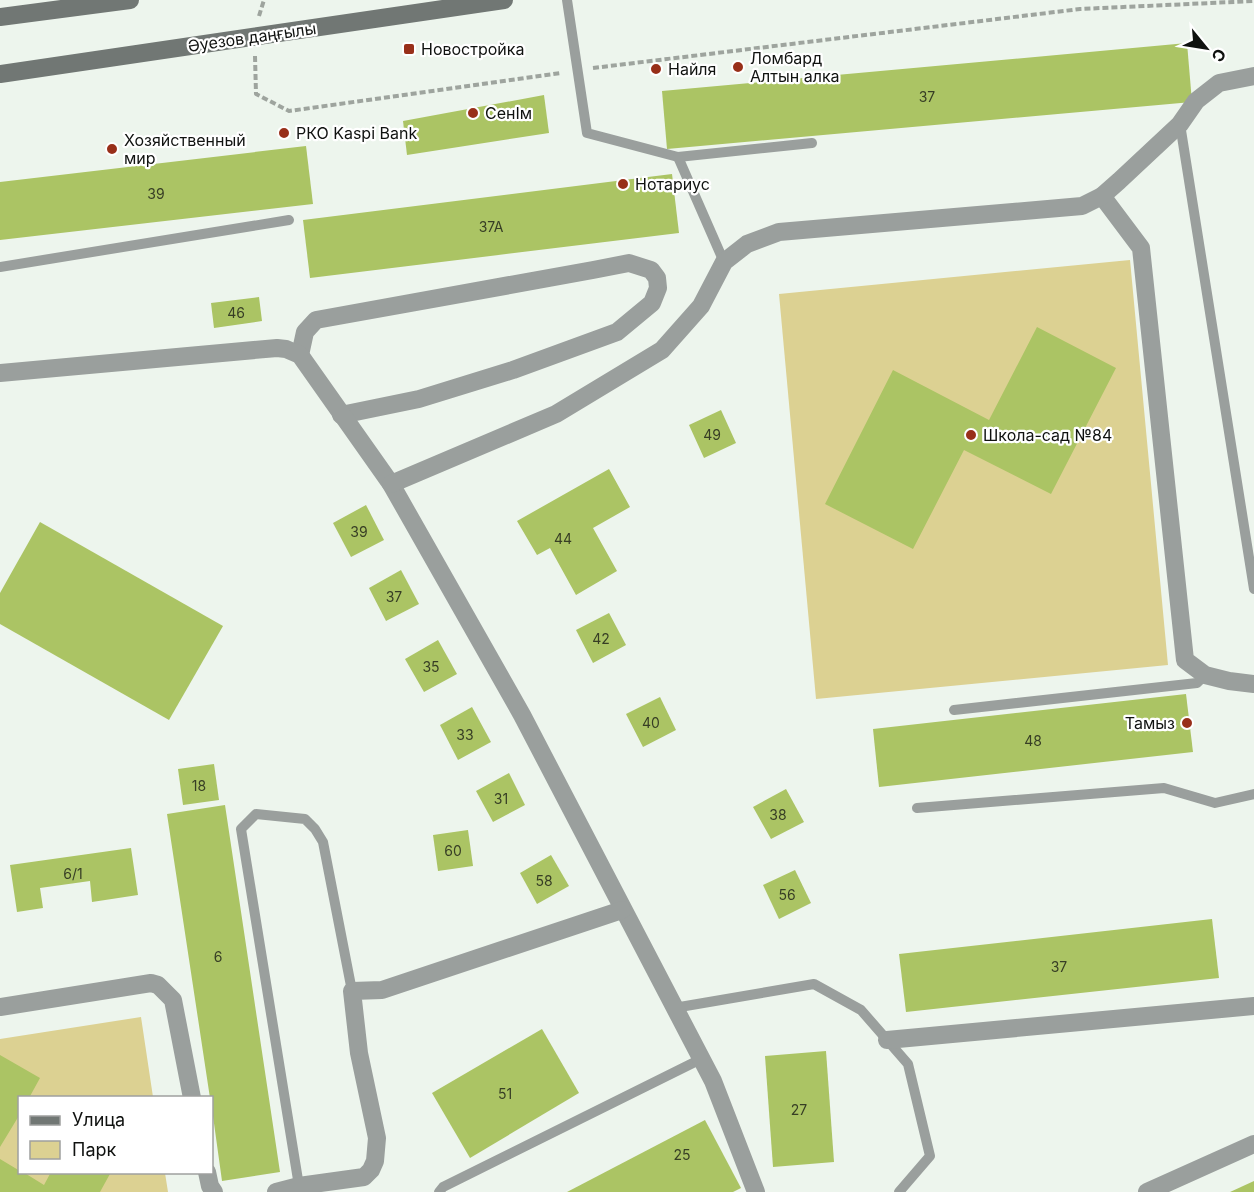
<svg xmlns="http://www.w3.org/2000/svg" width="1254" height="1192" viewBox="0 0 1254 1192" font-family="Inter,sans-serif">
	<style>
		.green { fill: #dcd192 }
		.building { fill: #abc464 }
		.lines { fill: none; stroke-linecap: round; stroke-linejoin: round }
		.path { stroke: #9ea49e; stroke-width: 4; stroke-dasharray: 6 3; stroke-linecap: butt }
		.lane { stroke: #9a9f9d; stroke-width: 10 }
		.street { stroke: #9a9f9d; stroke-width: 18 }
		.secondary { stroke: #717774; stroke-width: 18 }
		.poi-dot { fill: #982f19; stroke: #fff; stroke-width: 2 }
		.labels { text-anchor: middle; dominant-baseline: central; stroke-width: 4.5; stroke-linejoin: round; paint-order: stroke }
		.number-label { font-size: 14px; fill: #373e25 }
		.street-label { font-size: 16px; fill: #101210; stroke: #fff }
		.poi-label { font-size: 16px; fill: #101210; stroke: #fff; text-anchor: start }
	</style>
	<rect width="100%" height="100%" fill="#edf5ed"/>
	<!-- green -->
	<g class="green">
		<path d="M1130 260 1168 665 816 699 779 294Z"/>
		<path d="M141 1017 153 1097 20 1098V1172L165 1173 168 1192H0V1039Z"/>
	</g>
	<!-- building -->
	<g class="building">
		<path d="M1187 43 1192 102 667 149 662 91Z"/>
		<path d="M544 95 549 133 407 155 403 121Z"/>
		<path d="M306 146 313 204 0 240V182Z"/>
		<path d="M672 174 679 233 310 278 303 220Z"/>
		<path d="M259 297 262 321 214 328 211 303Z"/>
		<path d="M1037 327 1116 368 1051 494 964 450 913 549 825 504 893 370 989 420Z"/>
		<path d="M721 410 736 443 704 458 689 425Z"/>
		<path d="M609 469 630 507 593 528 617 571 576 595 550 548 537 555 517 521Z"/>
		<path d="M366 505 384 540 351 557 333 523Z"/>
		<path d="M40 522 223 626 169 720 0 624V593Z"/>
		<path d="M401 570 419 604 386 621 369 588Z"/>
		<path d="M609 613 626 645 593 663 576 630Z"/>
		<path d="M438 640 457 674 424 692 405 659Z"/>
		<path d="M1186 694 1193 752 879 787 873 729Z"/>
		<path d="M660 697 676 730 643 747 626 714Z"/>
		<path d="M472 707 491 742 458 760 440 725Z"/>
		<path d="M214 764 219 800 183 805 178 769Z"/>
		<path d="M509 773 525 805 493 822 476 791Z"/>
		<path d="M786 789 804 822 771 839 753 807Z"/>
		<path d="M225 805 280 1172 222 1181 212 1109V1098H210L167 814Z"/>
		<path d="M468 830 473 866 438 871 433 835Z"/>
		<path d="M131 848 138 895 92 902 90 881 40 888 43 908 17 912 10 865Z"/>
		<path d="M551 855 569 886 537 904 520 873Z"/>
		<path d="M795 870 811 903 779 919 763 885Z"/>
		<path d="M1212 919 1219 978 906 1012 899 954Z"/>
		<path d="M542 1029 579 1093 470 1158 432 1093Z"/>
		<path d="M826 1051 834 1162 773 1167 765 1056Z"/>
		<path d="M0 1055 40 1078 29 1098H20V1114L0 1147Z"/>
		<path d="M705 1120 741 1188 733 1192H567Z"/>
		<path d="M0 1159 20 1171V1172H23L44 1185 51 1172H111L100 1192H0Z"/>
		<path d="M1254 1181V1192H1230Z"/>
	</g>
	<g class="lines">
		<!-- path -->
		<g class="path">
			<path d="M259 16 264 0"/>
			<path d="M255 56 256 94 289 111 561 73"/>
			<path d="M593 68 1080 9 1254 1"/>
		</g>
		<!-- lane -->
		<g class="lane">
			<path d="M567 0 587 133 678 157 812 143"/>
			<path d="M1180 124 1254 589"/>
			<path d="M678 157 724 262"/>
			<path d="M0 267 289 220"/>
			<path d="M954 710 1197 683 1205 675"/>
			<path d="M917 808 1164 788 1215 803 1254 794"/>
			<path d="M674 1008 814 984 861 1010 908 1064 930 1156 899 1192"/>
			<path d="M299 1186 241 829 256 814 305 819 315 829 323 842 352 991"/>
			<path d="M439 1192 443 1187 701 1059"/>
		</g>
		<!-- street -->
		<g class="street">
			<path d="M1102 196 1141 248 1185 660 1205 675 1229 681 1254 684"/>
			<path d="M300 355 305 332 316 320 593 270 629 263 651 270 657 278 658 288 652 303 617 332 513 370 419 399 341 415"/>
			<path d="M0 373 277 348 286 349 300 355 391 484 522 715 713 1081 756 1192"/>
			<path d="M391 484 556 414 662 350 701 306 724 262 747 244 779 232 1082 206 1102 196 1119 181 1180 124 1196 101 1219 83 1254 76"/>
			<path d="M0 1007 151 983 158 985 173 1000 192 1098"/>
			<path d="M887 1040 1254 1006"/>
			<path d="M207 1172 210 1186 214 1192"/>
			<path d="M276 1192 299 1186 364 1177 371 1170 375 1161 377 1138 359 1053 352 991 382 990 622 910"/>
			<path d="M1147 1192 1254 1144"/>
		</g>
		<!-- secondary -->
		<g class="secondary">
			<path d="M0 17 130 0"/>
			<path d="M0 74 504 0"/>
		</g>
	</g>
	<!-- markers -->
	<g class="poi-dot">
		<rect x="403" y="43" width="12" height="12" rx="3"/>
		<circle cx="738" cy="67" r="6"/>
		<circle cx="656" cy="69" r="6"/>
		<circle cx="473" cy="113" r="6"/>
		<circle cx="284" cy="133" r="6"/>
		<circle cx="112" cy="149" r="6"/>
		<circle cx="623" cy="184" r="6"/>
		<circle cx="971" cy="435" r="6"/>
		<circle cx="1187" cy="723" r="6"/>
	</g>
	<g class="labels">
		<!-- number labels -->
		<g class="number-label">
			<text x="927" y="96">37</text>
			<text x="156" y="193">39</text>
			<text x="491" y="226">37А</text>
			<text x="236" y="312">46</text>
			<text x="712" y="434">49</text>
			<text x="359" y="531">39</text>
			<text x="563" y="538">44</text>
			<text x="394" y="596">37</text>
			<text x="601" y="638">42</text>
			<text x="431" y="666">35</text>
			<text x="651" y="722">40</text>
			<text x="465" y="734">33</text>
			<text x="1033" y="740">48</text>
			<text x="199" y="785">18</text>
			<text x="501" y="798">31</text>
			<text x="778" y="814">38</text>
			<text x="453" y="850">60</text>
			<text x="73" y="873">6/1</text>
			<text x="544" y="880">58</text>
			<text x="787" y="894">56</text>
			<text x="218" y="956">6</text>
			<text x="1059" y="966">37</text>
			<text x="505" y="1093">51</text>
			<text x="799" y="1109">27</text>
			<text x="682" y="1154">25</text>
		</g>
		<!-- street labels -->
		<g class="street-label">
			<text transform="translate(252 37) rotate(-8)">Әуезов даңғылы</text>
		</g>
		<!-- poi labels -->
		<g class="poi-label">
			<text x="421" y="49">Новостройка</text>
			<text x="750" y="58">Ломбард<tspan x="750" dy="18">Алтын алка</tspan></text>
			<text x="668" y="69">Найля</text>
			<text x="485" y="113">СенIм</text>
			<text x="296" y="133">РКО Kaspi Bank</text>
			<text x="124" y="140">Хозяйственный<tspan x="124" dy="18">мир</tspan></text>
			<text x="635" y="184">Нотариус</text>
			<text x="983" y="435">Школа-сад №84</text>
			<text x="1175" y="723" text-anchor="end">Тамыз</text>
		</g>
	</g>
	<!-- legend -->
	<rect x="18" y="1096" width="195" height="78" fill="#ffffff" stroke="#9fa09f" stroke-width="1.5"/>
	<rect x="30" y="1116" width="30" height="9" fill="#717774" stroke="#9fa09f" stroke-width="1.5"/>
	<text x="72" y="1126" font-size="18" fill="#101210">Улица</text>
	<rect x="30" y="1141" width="30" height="18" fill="#dcd192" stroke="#9fa09f" stroke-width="1.5"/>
	<text x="72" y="1156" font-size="18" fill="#101210">Парк</text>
	<!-- north arrow -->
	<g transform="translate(1206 48) rotate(120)" stroke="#ffffff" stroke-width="4.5" paint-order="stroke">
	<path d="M0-4.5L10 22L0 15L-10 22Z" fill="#101210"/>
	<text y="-9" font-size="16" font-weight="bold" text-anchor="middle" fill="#101210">С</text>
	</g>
</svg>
